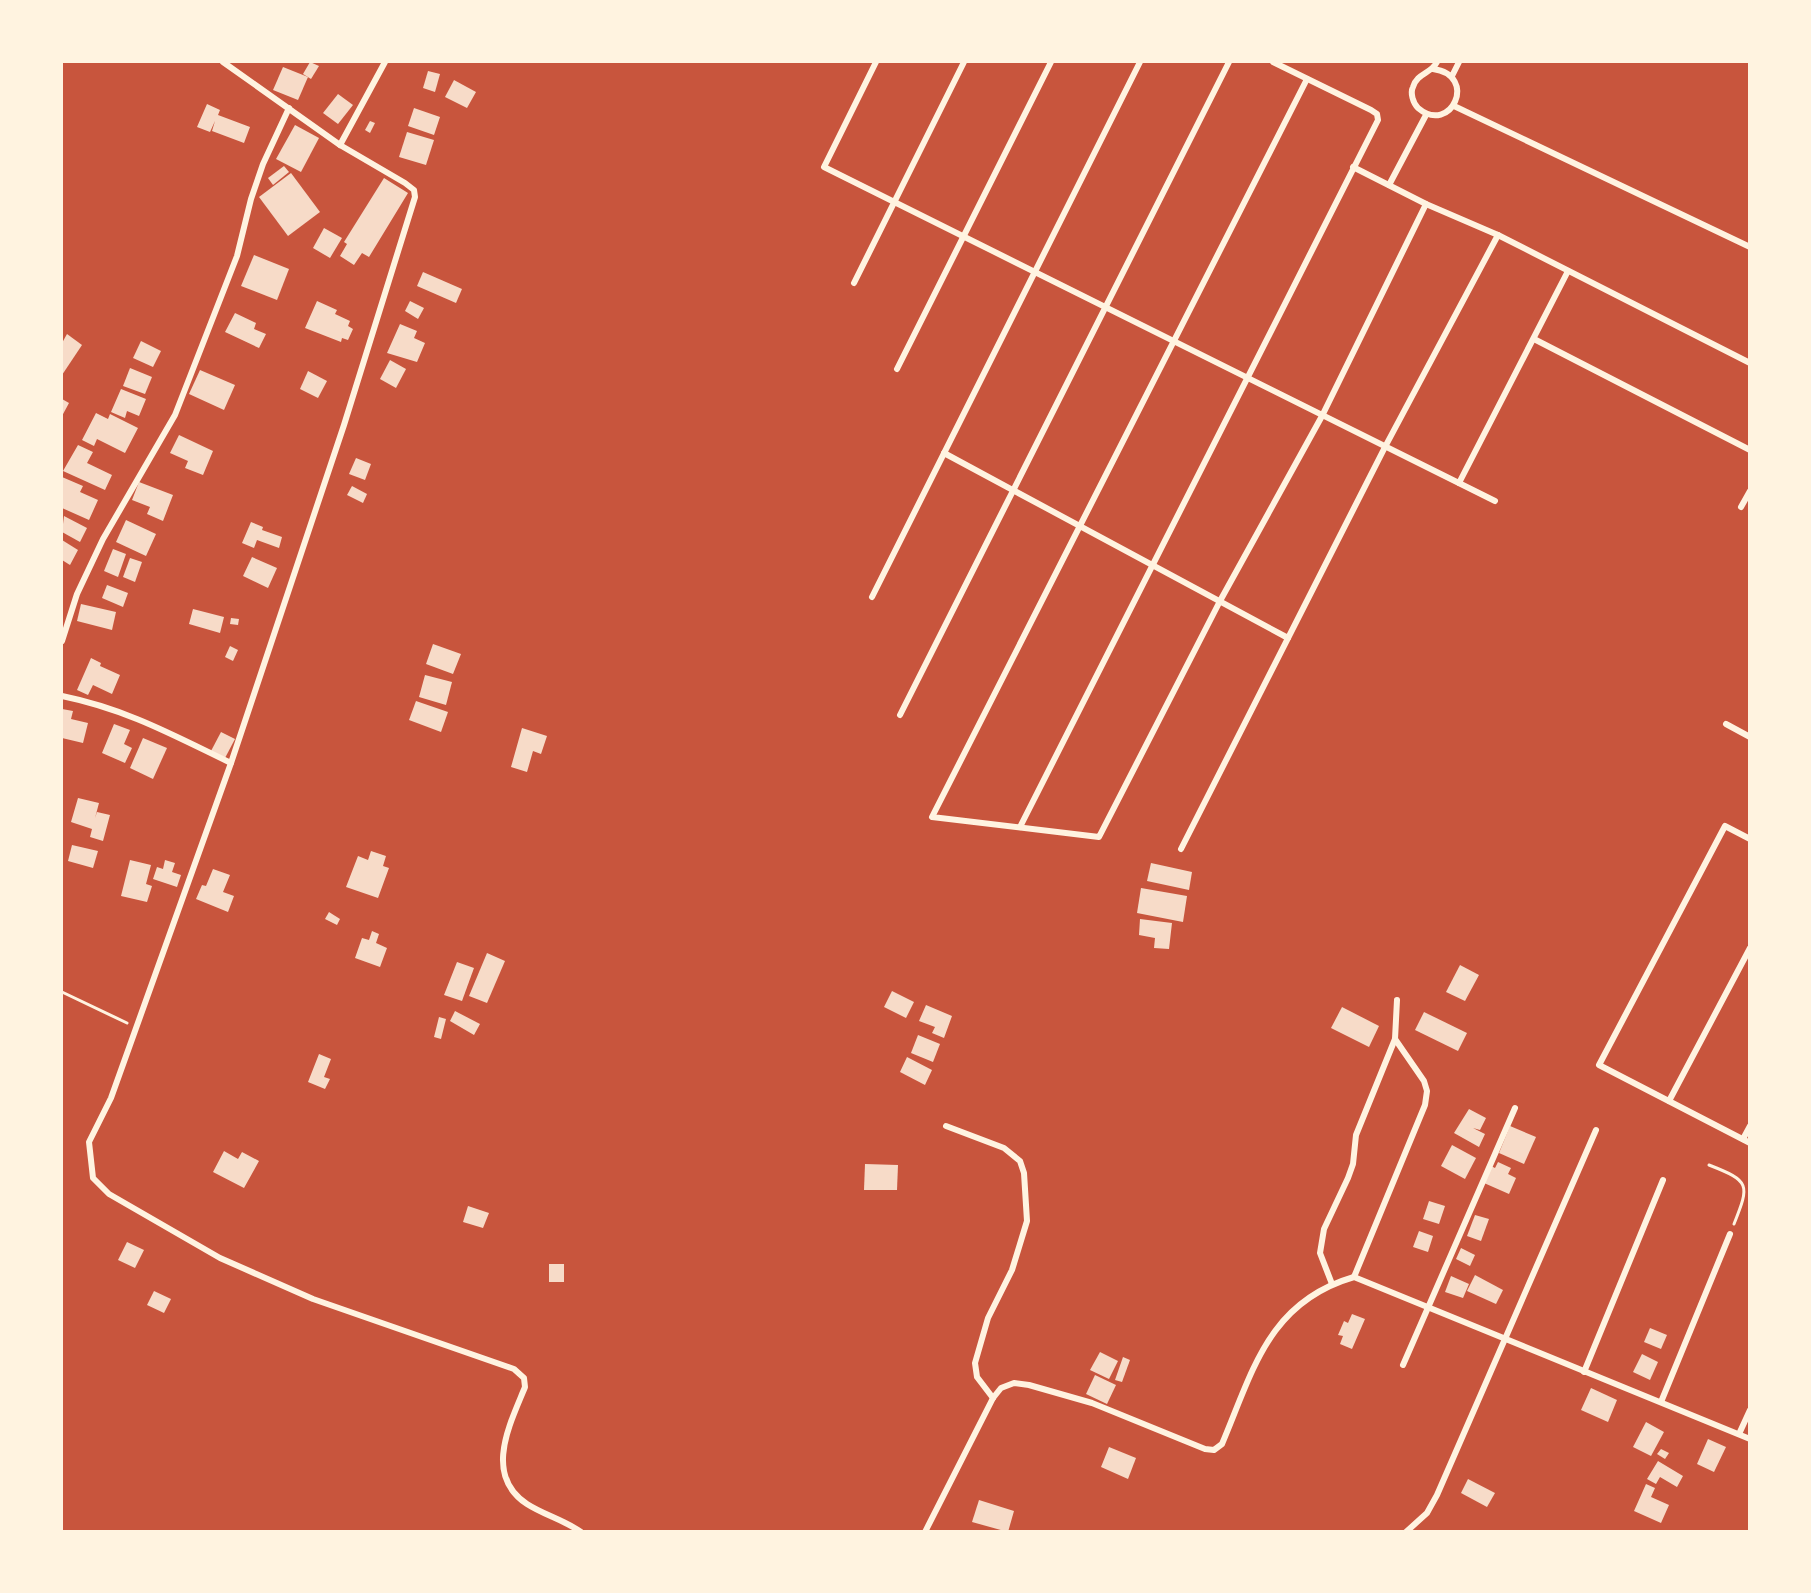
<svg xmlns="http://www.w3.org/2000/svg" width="1811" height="1593" viewBox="0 0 1811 1593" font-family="'Noto Sans',sans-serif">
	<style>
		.building { fill: #f7dbc8 }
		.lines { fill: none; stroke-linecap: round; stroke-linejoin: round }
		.path { stroke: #fff3e0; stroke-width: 3 }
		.minor { stroke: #fff3e0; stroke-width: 6 }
	</style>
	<rect width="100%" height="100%" fill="#c8553d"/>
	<!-- building -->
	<g class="building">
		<path d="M310 62 319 66 311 79 303 74Z"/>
		<path d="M283 67 308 77 298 100 273 90Z"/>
		<path d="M428 71 440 74 435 92 423 88Z"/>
		<path d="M454 80 476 92 467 108 445 97Z"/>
		<path d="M338 94 353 105 338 124 323 113Z"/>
		<path d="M207 104 220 110 218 115 250 127 244 143 212 131 215 121 210 132 197 127Z"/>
		<path d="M414 108 440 117 434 135 408 126Z"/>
		<path d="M370 121 375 123 370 133 365 130Z"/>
		<path d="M295 125 319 138 301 172 276 159Z"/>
		<path d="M407 132 434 140 426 165 399 157Z"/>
		<path d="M284 166 289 172 273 185 268 178Z"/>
		<path d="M291 173 320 212 288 236 259 197Z"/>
		<path d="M384 178 408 193 369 257 362 253 354 265 340 256 347 244 344 242Z"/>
		<path d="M324 228 342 238 330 258 313 248Z"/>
		<path d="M254 255 289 269 277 300 241 286Z"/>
		<path d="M423 272 462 289 456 303 417 286Z"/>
		<path d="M317 301 337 310 335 314 350 321 348 326 353 329 348 340 342 338 341 342 305 328Z"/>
		<path d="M410 301 424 308 418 319 405 311Z"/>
		<path d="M235 313 256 323 254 329 266 334 259 348 225 332Z"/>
		<path d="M400 324 417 331 414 338 425 343 417 362 387 353Z"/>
		<path d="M67 334 82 345 62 375V343Z"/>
		<path d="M141 341 161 351 153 367 133 358Z"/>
		<path d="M390 360 406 369 396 388 380 379Z"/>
		<path d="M130 368 152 377 145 394 123 386Z"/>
		<path d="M200 370 235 385 224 410 189 394Z"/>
		<path d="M308 371 327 381 318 398 300 389Z"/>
		<path d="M121 389 146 399 139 416 127 411 125 418 111 412Z"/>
		<path d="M62 399 69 403 62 416Z"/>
		<path d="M96 413 108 419 110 414 138 428 125 453 97 439 94 446 82 440Z"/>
		<path d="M179 435 213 451 203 475 185 468 188 461 170 453Z"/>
		<path d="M78 445 93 452 87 463 112 475 105 490 63 471Z"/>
		<path d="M356 458 371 464 365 480 349 474Z"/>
		<path d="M62 477 83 486 80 492 98 500 89 520 62 508Z"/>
		<path d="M139 482 173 495 163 521 147 514 150 507 132 500Z"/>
		<path d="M352 486 367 494 363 503 347 495Z"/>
		<path d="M64 516 87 528 80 542 62 532Z"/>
		<path d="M126 520 156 534 146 556 116 542Z"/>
		<path d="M251 522 263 527 262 530 282 537 279 548 257 540 254 548 242 543Z"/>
		<path d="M62 540 78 550 70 565 62 560Z"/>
		<path d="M113 549 126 554 118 577 104 571Z"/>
		<path d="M252 557 277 568 268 588 243 576Z"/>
		<path d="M130 558 142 562 135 582 123 577Z"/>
		<path d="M107 585 128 593 123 607 102 598Z"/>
		<path d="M81 604 116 612 112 630 77 621Z"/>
		<path d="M193 609 224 617 220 633 189 624Z"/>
		<path d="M231 618 239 619 238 625 230 624Z"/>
		<path d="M433 644 461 654 453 674 426 664Z"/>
		<path d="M230 646 238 650 233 661 225 657Z"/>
		<path d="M91 658 101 663 100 666 120 675 112 694 93 685 88 695 77 690Z"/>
		<path d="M425 675 452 682 446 705 419 697Z"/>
		<path d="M416 701 448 712 441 732 409 720Z"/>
		<path d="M62 709 73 711 71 719 88 723 83 743 62 738Z"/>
		<path d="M114 724 130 730 124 744 132 748 125 763 102 753Z"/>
		<path d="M522 728 547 736 541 754 533 751 527 772 511 767Z"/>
		<path d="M221 732 235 739 225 758 211 751Z"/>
		<path d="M143 738 167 748 153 779 130 768Z"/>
		<path d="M78 798 99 803 95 818 97 812 110 815 103 841 90 837 92 829 71 822Z"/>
		<path d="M72 845 98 851 93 868 68 861Z"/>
		<path d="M371 851 386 856 383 866 389 868 378 898 346 887 358 856 368 860Z"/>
		<path d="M130 860 151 865 146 884 152 886 147 902 121 896Z"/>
		<path d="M165 860 175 863 172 872 181 875 177 887 153 879 157 867 163 869Z"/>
		<path d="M1151 863 1192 872 1189 890 1147 881Z"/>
		<path d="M213 869 230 875 223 892 234 896 228 912 196 899 202 885 206 886Z"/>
		<path d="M1141 888 1187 896 1183 922 1137 913Z"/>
		<path d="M329 912 340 919 337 925 325 919Z"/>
		<path d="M1140 919 1172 923 1169 949 1154 948 1155 938 1139 935Z"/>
		<path d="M372 931 379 934 376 943 387 948 380 967 355 958 362 938 369 940Z"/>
		<path d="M487 953 505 961 487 1003 469 996Z"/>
		<path d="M457 962 474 968 462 1001 444 995Z"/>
		<path d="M1460 965 1479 975 1465 1001 1446 992Z"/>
		<path d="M892 991 914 1002 906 1018 884 1007Z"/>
		<path d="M926 1005 952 1016 944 1038 932 1033 935 1027 919 1021Z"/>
		<path d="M1342 1007 1379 1026 1369 1047 1331 1028Z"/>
		<path d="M455 1011 480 1024 474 1035 450 1021Z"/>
		<path d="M1424 1012 1467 1033 1458 1051 1415 1030Z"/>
		<path d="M439 1017 446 1019 441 1039 434 1037Z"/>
		<path d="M918 1035 940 1044 933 1062 911 1053Z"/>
		<path d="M319 1054 331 1059 324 1077 330 1079 325 1089 308 1082Z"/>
		<path d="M907 1057 932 1070 925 1085 900 1072Z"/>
		<path d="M1469 1109 1486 1118 1480 1130 1473 1128 1485 1134 1479 1147 1454 1133Z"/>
		<path d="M1510 1126 1536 1137 1524 1164 1499 1153Z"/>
		<path d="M1452 1145 1476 1158 1465 1179 1441 1166Z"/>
		<path d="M224 1151 238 1159 242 1152 259 1161 244 1188 213 1172Z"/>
		<path d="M1498 1162 1511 1168 1508 1174 1516 1178 1509 1194 1484 1183 1491 1166 1495 1168Z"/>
		<path d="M865 1164 898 1165 897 1190H864Z"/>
		<path d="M1429 1201 1445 1206 1439 1224 1423 1219Z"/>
		<path d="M468 1206 489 1213 483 1228 463 1222Z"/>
		<path d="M1475 1215 1489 1219 1481 1241 1467 1236Z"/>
		<path d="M1419 1231 1433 1236 1428 1252 1413 1247Z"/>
		<path d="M127 1242 144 1250 135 1268 118 1260Z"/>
		<path d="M1461 1248 1475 1255 1470 1266 1456 1259Z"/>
		<rect x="549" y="1264" width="15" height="18"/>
		<path d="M1475 1275 1503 1290 1496 1304 1467 1291Z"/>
		<path d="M1451 1276 1469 1284 1463 1298 1445 1292Z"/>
		<path d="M154 1291 171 1299 164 1313 147 1305Z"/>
		<path d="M1352 1314 1365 1319 1352 1349 1340 1344 1343 1336 1338 1335 1344 1321 1348 1323Z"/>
		<path d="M1650 1328 1667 1335 1661 1349 1644 1342Z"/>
		<path d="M1100 1352 1118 1361 1109 1379 1090 1370Z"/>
		<path d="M1642 1354 1658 1362 1650 1380 1633 1372Z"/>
		<path d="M1123 1357 1130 1360 1122 1382 1115 1380Z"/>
		<path d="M1095 1375 1116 1385 1107 1404 1086 1394Z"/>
		<path d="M1591 1388 1617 1400 1608 1422 1581 1410Z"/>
		<path d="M1646 1422 1664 1432 1651 1456 1633 1447Z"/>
		<path d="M1708 1439 1726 1447 1714 1472 1697 1464Z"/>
		<path d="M1109 1447 1136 1458 1128 1479 1101 1467Z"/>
		<path d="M1661 1449 1669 1453 1665 1459 1657 1454Z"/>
		<path d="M1658 1461 1683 1476 1677 1487 1660 1477 1656 1484 1647 1479Z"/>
		<path d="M1468 1479 1495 1493 1487 1507 1461 1493Z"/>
		<path d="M1646 1484 1655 1488 1651 1497 1669 1505 1661 1523 1634 1511Z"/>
		<path d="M979 1500 1014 1511 1008 1532 972 1522Z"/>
	</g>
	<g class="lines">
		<!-- path -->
		<g class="path">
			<path d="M62 992 127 1023"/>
			<path d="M1709 1165C1750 1181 1750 1184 1734 1224"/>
		</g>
		<!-- minor -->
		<g class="minor">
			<path d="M223 62 340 145 405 183 414 190 415 197 344 425 231 763 111 1098 89 1142 93 1178 109 1194 220 1258 313 1299 514 1369 524 1378 525 1387C510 1424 483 1475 527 1504 544 1515 564 1520 581 1532"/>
			<path d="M876 62 824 167 1495 501"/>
			<path d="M1433 69C1479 75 1451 136 1418 108 1413 103 1410 93 1413 87 1417 73 1431 74 1437 62"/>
			<path d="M1452 76 1459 62"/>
			<path d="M1307 79 932 817 1099 837 1220 601 1322 416 1426 204"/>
			<path d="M1454 106 1750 247"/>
			<path d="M340 145 385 62"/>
			<path d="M1389 185 1426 115"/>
			<path d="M1498 235 1750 363"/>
			<path d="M854 283 964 62"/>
			<path d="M1534 339 1750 450"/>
			<path d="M897 369 1051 62"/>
			<path d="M944 453 1288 638"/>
			<path d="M1459 483 1568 271"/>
			<path d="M1741 507 1750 491"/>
			<path d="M872 597 1140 62"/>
			<path d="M62 641 77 594 103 539 175 415 237 256 251 199 263 164 289 108"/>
			<path d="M62 696C126 709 173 735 231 763"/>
			<path d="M900 715 1229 62"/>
			<path d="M1726 724 1750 737"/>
			<path d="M1020 827 1378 120 1377 114 1371 110 1273 62"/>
			<path d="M1750 839 1725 826 1599 1065 1750 1143"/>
			<path d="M1181 849 1385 447 1498 235 1426 204 1353 167"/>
			<path d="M1669 1101 1750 948"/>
			<path d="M946 1126 1004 1148 1020 1161 1024 1173 1027 1221 1012 1270 988 1318 975 1363 977 1377 993 1398"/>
			<path d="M1743 1139 1750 1126"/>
			<path d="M1354 1277 1425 1105 1427 1091 1424 1081 1395 1039 1397 1000"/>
			<path d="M1332 1284 1320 1253 1324 1229 1348 1178 1353 1164 1356 1135 1395 1039"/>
			<path d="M1403 1365 1515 1108"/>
			<path d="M1584 1372 1663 1180"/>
			<path d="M1661 1402 1730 1234"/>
			<path d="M1739 1434 1750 1410"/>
			<path d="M925 1532 993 1398 1001 1388 1014 1383 1029 1385 1092 1403 1205 1449 1214 1450 1222 1444C1253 1371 1268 1302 1354 1277L1750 1439"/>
			<path d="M1406 1532 1427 1513 1437 1495 1596 1130"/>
		</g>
	</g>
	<!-- border -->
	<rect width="1811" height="1593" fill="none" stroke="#fff3e0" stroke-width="126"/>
</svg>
